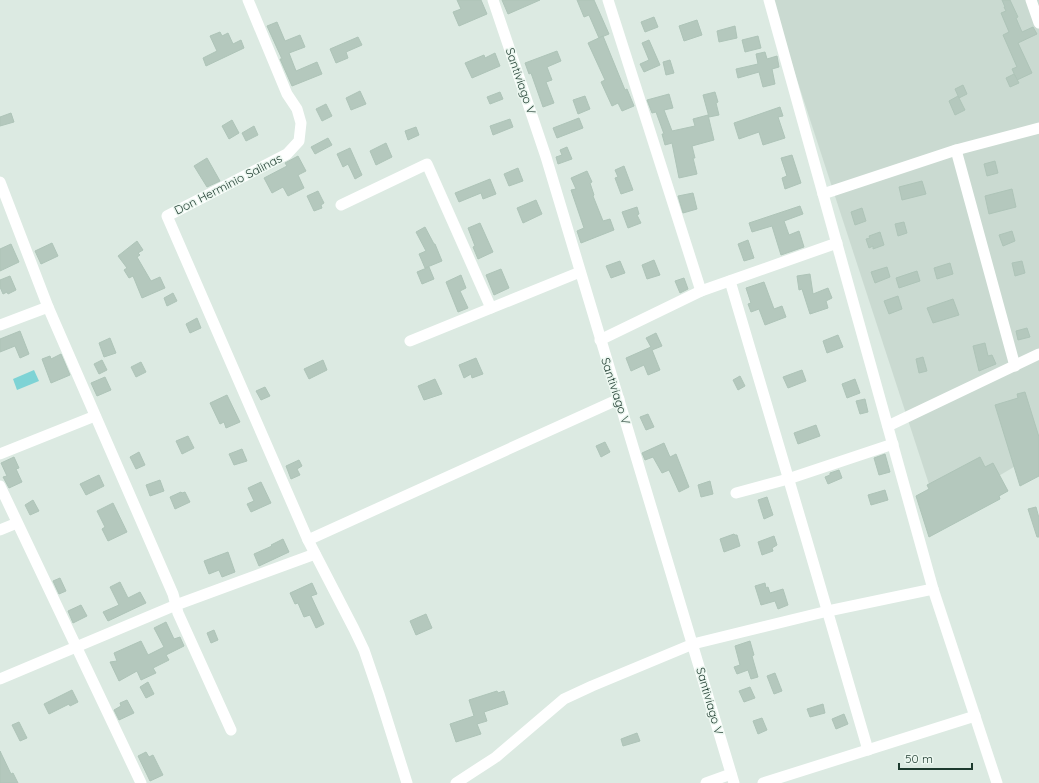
<svg xmlns="http://www.w3.org/2000/svg" width="1039" height="783" viewBox="0 0 1039 783" font-family="Quicksand,sans-serif">
	<style>
		.built { fill: #cadad1 }
		.water { fill: #7ed3d5 }
		.building { fill: #b4c8bd; stroke: #aec4b8 }
		.lines { fill: none; stroke-linecap: round; stroke-linejoin: round }
		.minor { stroke: #fff; stroke-width: 11 }
		.labels { text-anchor: middle; dominant-baseline: central; stroke-width: 3; stroke-linejoin: round; paint-order: stroke }
		.street-label { font-size: 12px; fill: #1d3a2e; stroke: #ecf7f0 }
	</style>
	<rect width="100%" height="100%" fill="#dceae2"/>
	<!-- built -->
	<path class="built" d="M771 0H1039V452L938 512Z"/>
	<!-- water -->
	<path class="water" d="M34 370 39 381 17 390 13 379Z"/>
	<!-- building -->
	<g class="building">
		<path d="M457 0H481L487 14 459 26 453 12 461 9Z"/>
		<path d="M502 0H540L508 14Z"/>
		<path d="M577 0H594L609 34 599 38 589 15 584 17Z"/>
		<path d="M1002 0H1010L1018 17 1016 18 1022 32 1033 27 1037 34 1018 43 1032 73 1017 80 1012 69 1017 67 1003 35 1009 32 1001 13 1006 11 1004 7H1005Z"/>
		<path d="M654 17 658 27 645 32 641 22Z"/>
		<path d="M697 20 702 35 684 41 679 26Z"/>
		<path d="M277 22 285 41 300 35 305 47 289 53 296 71 317 62 322 74 292 86 280 59H282L267 26Z"/>
		<path d="M735 26 737 38 719 42 717 31Z"/>
		<path d="M220 32 222 36 228 33 233 44 241 40 244 48 206 66 203 58 217 51 210 36Z"/>
		<path d="M603 36 625 90 627 89 634 106 622 111 618 103 612 106 601 82 605 80 588 43Z"/>
		<path d="M758 36 761 48 745 52 742 40Z"/>
		<path d="M358 37 362 45 346 52 348 58 336 63 330 49Z"/>
		<path d="M649 40 660 65 644 72 640 64 649 60 642 43Z"/>
		<path d="M557 51 561 61 547 67 552 80 546 82 554 103 543 107 531 73 529 74 525 63Z"/>
		<path d="M765 52 767 59 777 56 779 67 772 69 775 84 763 87 759 72 738 78 736 69 758 64 756 54Z"/>
		<path d="M495 53 500 66 472 78 465 63 484 55 485 58Z"/>
		<path d="M670 60 674 73 666 75 663 62Z"/>
		<path d="M1014 74 1019 83 1010 87 1006 78Z"/>
		<path d="M963 85 967 94 959 98 955 89Z"/>
		<path d="M360 91 366 104 351 110 346 98Z"/>
		<path d="M500 92 503 99 490 104 487 97Z"/>
		<path d="M715 92 718 102 716 103 719 115 709 117 703 95Z"/>
		<path d="M669 94 673 108 664 110 672 131 695 126 693 119 708 115 714 140 692 146 695 158H693L697 174 679 178 672 143 665 145 662 134H664L656 112 652 113 647 100Z"/>
		<path d="M585 96 590 109 578 114 573 100Z"/>
		<path d="M958 96 965 110 955 115 949 101Z"/>
		<path d="M326 104 332 116 322 121 316 109Z"/>
		<path d="M780 107 783 116 778 117 785 138 763 145 759 132 739 139 734 123Z"/>
		<path d="M11 113 14 122 0 126V117Z"/>
		<path d="M579 118 583 128 557 138 553 128Z"/>
		<path d="M510 119 513 127 493 135 490 126Z"/>
		<path d="M232 120 239 133 229 139 222 126Z"/>
		<path d="M254 126 258 135 246 141 242 133Z"/>
		<path d="M416 127 419 135 408 140 405 131Z"/>
		<path d="M328 138 332 145 315 154 311 147Z"/>
		<path d="M386 143 392 157 376 165 370 151Z"/>
		<path d="M567 147 572 159 558 164 556 157 562 155 560 150Z"/>
		<path d="M350 148 362 175 355 179 348 164 343 167 337 154Z"/>
		<path d="M792 155 801 183 785 189 782 178 787 176 781 158Z"/>
		<path d="M298 156 306 171 298 175 304 188 288 196 283 187 272 193 264 178 287 166 285 163Z"/>
		<path d="M207 158 220 181 207 187 194 166Z"/>
		<path d="M995 161 998 173 987 176 984 164Z"/>
		<path d="M624 166 633 190 621 194 615 178 618 177 615 170Z"/>
		<path d="M518 168 523 181 509 186 504 174Z"/>
		<path d="M587 171 592 182 590 183 594 195 593 196 603 221 610 219 614 230 581 243 577 231 584 228 571 190 576 189 571 178Z"/>
		<path d="M490 179 496 194 483 199 481 193 459 202 455 193Z"/>
		<path d="M922 181 926 194 902 200 899 187Z"/>
		<path d="M1012 189 1016 207 989 214 985 196Z"/>
		<path d="M318 191 324 203 321 205 322 208 314 211 307 196Z"/>
		<path d="M693 193 697 209 683 213 678 196Z"/>
		<path d="M536 200 542 214 523 223 517 208Z"/>
		<path d="M800 206 803 214 784 221 789 235 799 231 804 247 781 255 772 226 752 232 749 223Z"/>
		<path d="M637 207 639 214 637 215 641 223 628 228 622 212Z"/>
		<path d="M862 208 866 221 855 225 851 212Z"/>
		<path d="M904 222 907 233 898 236 895 224Z"/>
		<path d="M480 223 493 252 478 259 473 247 475 246 468 228Z"/>
		<path d="M425 227 434 244H435L442 261 425 268 419 254 426 251 416 232Z"/>
		<path d="M1012 231 1015 241 1003 246 999 235Z"/>
		<path d="M880 232 884 245 873 249V246L869 248 866 239 870 238 869 236Z"/>
		<path d="M748 240 754 258 744 261 738 244Z"/>
		<path d="M137 241 143 250 138 253 140 255 137 257 151 281 160 277 165 288 142 298 133 276 129 278 124 270 127 268 118 256Z"/>
		<path d="M52 243 58 256 41 264 35 251Z"/>
		<path d="M11 244 19 262 0 271V249Z"/>
		<path d="M654 260 660 275 647 279 642 265Z"/>
		<path d="M620 261 625 273 611 278 606 266Z"/>
		<path d="M1022 261 1025 273 1015 276 1012 263Z"/>
		<path d="M950 263 953 274 937 279 934 268Z"/>
		<path d="M429 267 434 279 422 284 417 272Z"/>
		<path d="M887 267 890 277 875 283 871 272Z"/>
		<path d="M501 269 509 288 494 295 486 275Z"/>
		<path d="M917 271 920 281 899 288 896 278Z"/>
		<path d="M810 274 813 294 828 288 832 298 826 301 828 308 810 314 802 289 799 290 797 276Z"/>
		<path d="M461 275 466 288 460 291 468 308 458 312 446 282Z"/>
		<path d="M10 276 16 290 8 294 7 292 3 294 0 287V280Z"/>
		<path d="M684 278 688 289 680 293 675 281Z"/>
		<path d="M764 282 774 309 782 306 786 317 765 325 759 309 751 312 748 304 751 303 746 288Z"/>
		<path d="M173 293 177 301 167 306 164 298Z"/>
		<path d="M898 296 902 309 889 314 884 301Z"/>
		<path d="M953 299 959 315 933 323 927 308Z"/>
		<path d="M197 318 201 328 190 333 186 324Z"/>
		<path d="M1027 328 1030 337 1018 340 1016 331Z"/>
		<path d="M20 331 29 354 20 358 15 346 0 352V339Z"/>
		<path d="M656 333 662 346 652 350 660 370 648 375 644 365 631 371 626 358 651 347 646 338Z"/>
		<path d="M838 335 843 347 827 353 823 341Z"/>
		<path d="M110 338 116 353 104 357 99 343Z"/>
		<path d="M985 343 988 356 992 355 996 364 979 371 973 346Z"/>
		<path d="M61 354 70 375 51 383 42 359 50 356 51 359Z"/>
		<path d="M923 357 927 371 919 373 916 359Z"/>
		<path d="M476 358 483 374 472 378 471 374 464 378 459 365Z"/>
		<path d="M102 360 107 370 99 374 94 364Z"/>
		<path d="M323 360 327 370 309 379 304 369Z"/>
		<path d="M141 362 146 372 136 377 131 367Z"/>
		<path d="M802 370 806 381 788 388 783 377Z"/>
		<path d="M740 376 745 386 738 390 733 380Z"/>
		<path d="M105 377 111 390 97 396 91 383Z"/>
		<path d="M435 379 442 394 424 400 418 386Z"/>
		<path d="M855 379 860 393 847 398 842 384Z"/>
		<path d="M265 387 270 396 261 400 256 391Z"/>
		<path d="M1025 392 1039 437V476L1020 486 995 405 1018 398 1017 394Z"/>
		<path d="M227 395 240 422 226 428 224 422 220 424 210 403Z"/>
		<path d="M865 399 868 412 860 414 856 401Z"/>
		<path d="M648 414 654 427 646 430 640 417Z"/>
		<path d="M816 425 820 436 798 444 794 433Z"/>
		<path d="M188 436 194 448 182 454 176 441Z"/>
		<path d="M605 442 610 452 601 457 596 446Z"/>
		<path d="M664 443 670 457 676 454 689 487 679 492 669 470 662 473 653 457 645 460 642 453Z"/>
		<path d="M242 449 247 461 234 465 229 454Z"/>
		<path d="M139 452 145 465 136 469 130 457Z"/>
		<path d="M885 454 890 472 879 475 874 458Z"/>
		<path d="M14 457 19 468 16 469 22 482 9 488 3 477 7 476 1 463Z"/>
		<path d="M980 457 985 467 993 463 1008 491 999 496 1000 499 929 537 916 496 929 489 927 485Z"/>
		<path d="M299 460 302 466 297 469 300 475 291 479 286 466Z"/>
		<path d="M839 470 842 478 828 484 825 477 830 475V473Z"/>
		<path d="M99 475 104 486 86 495 80 484Z"/>
		<path d="M160 480 164 491 150 496 146 485Z"/>
		<path d="M710 481 713 494 701 497 698 485Z"/>
		<path d="M261 482 271 503 251 512 247 504 254 501 248 488Z"/>
		<path d="M885 490 888 500 871 505 868 495Z"/>
		<path d="M181 492 182 493 185 492 190 502 175 509 170 497Z"/>
		<path d="M767 497 773 515 764 519 758 500Z"/>
		<path d="M33 500 39 511 30 515 25 505Z"/>
		<path d="M113 503 127 532 108 541 102 529 105 527 97 511Z"/>
		<path d="M1036 507 1039 518V537H1037L1028 509Z"/>
		<path d="M734 534 735 535H737L740 546 724 552 720 539Z"/>
		<path d="M774 536 777 545 772 548 773 551 762 555 758 542Z"/>
		<path d="M283 539 289 552 259 566 254 554 272 546 271 545Z"/>
		<path d="M228 552 235 572 222 577 219 570 209 574 204 561Z"/>
		<path d="M60 578 66 591 59 594 53 581Z"/>
		<path d="M120 582 128 598 140 592 146 603 108 621 103 612 119 605 110 587Z"/>
		<path d="M312 583 317 594 311 596 324 624 316 628 310 615 304 617 298 603 295 604 290 593Z"/>
		<path d="M765 583 766 588 768 587 770 593 783 589 788 605 778 609 775 601 761 605 755 586Z"/>
		<path d="M81 605 87 616 73 623 68 611Z"/>
		<path d="M426 614 432 628 416 635 410 621Z"/>
		<path d="M166 622 174 639 180 637 184 646 166 655 169 660 153 668 156 673 141 680 137 671 119 681 110 662 117 661 114 653 141 641 148 655 164 647 154 628Z"/>
		<path d="M214 630 218 640 211 643 207 633Z"/>
		<path d="M750 641 754 655 752 656 758 677 751 679 748 670 737 674 734 667 740 665 735 646Z"/>
		<path d="M775 673 782 691 774 694 767 676Z"/>
		<path d="M148 682 154 694 146 698 140 687Z"/>
		<path d="M750 687 755 698 744 702 739 691Z"/>
		<path d="M72 690 78 702 70 706 69 704 49 714 44 704Z"/>
		<path d="M497 691 498 693 504 691 508 704 484 712 487 721 477 724 481 734 456 742 450 724 474 716 469 700Z"/>
		<path d="M127 700 134 713 119 720 114 710 121 706 120 703Z"/>
		<path d="M823 704 825 713 810 717 807 709Z"/>
		<path d="M844 714 848 724 836 729 832 719Z"/>
		<path d="M762 718 767 730 758 734 753 721Z"/>
		<path d="M19 722 27 738 20 741 12 725Z"/>
		<path d="M637 733 640 741 623 746 621 739Z"/>
		<path d="M0 751 11 774 13 773 18 783H0Z"/>
		<path d="M146 752 149 757 153 755 163 775 150 781 138 756Z"/>
	</g>
	<g class="lines">
		<!-- minor -->
		<g class="minor">
			<path d="M248 0 287 94 297 109 301 123 299 141 287 154 167 216 308 540 354 629 364 650 379 694 407 783"/>
			<path d="M493 0 546 157 734 783"/>
			<path d="M608 0 701 291"/>
			<path d="M769 0 933 589 997 783"/>
			<path d="M1031 0 1039 23"/>
			<path d="M956 150 1015 366"/>
			<path d="M0 182 48 307 173 594 178 613 231 730"/>
			<path d="M823 194 956 150 1039 128"/>
			<path d="M341 205 427 164 491 308"/>
			<path d="M730 281C776 438 823 593 868 750"/>
			<path d="M0 325 48 307"/>
			<path d="M600 340 701 291 837 243"/>
			<path d="M410 341 580 272"/>
			<path d="M888 426 1039 354"/>
			<path d="M0 454 95 416"/>
			<path d="M0 486 141 783"/>
			<path d="M736 493 788 479 893 444"/>
			<path d="M0 530 17 523"/>
			<path d="M308 540 619 399"/>
			<path d="M0 679 176 605 315 554"/>
			<path d="M456 783 496 757 564 699 592 686 693 644 828 611 933 589"/>
			<path d="M706 783 731 774"/>
			<path d="M763 783 975 716"/>
		</g>
	</g>
	<g class="labels">
		<!-- street labels -->
		<g class="street-label">
			<text transform="translate(521 81) rotate(71)">Santiviago V</text>
			<text transform="translate(228 184) rotate(-27)">Don Herminio Salinas</text>
			<text transform="translate(616 391) rotate(72)">Santiviago V</text>
			<text transform="translate(710 701) rotate(74)">Santiviago V</text>
		</g>
	</g>
	<!-- scale -->
	<path d="M899 763v6h73v-6" fill="none" stroke="#1d3a2e" stroke-width="2"/>
	<text x="905" y="763" font-size="12" fill="#1d3a2e" stroke="#ecf7f0" stroke-width="3" paint-order="stroke">50 m</text>
</svg>
